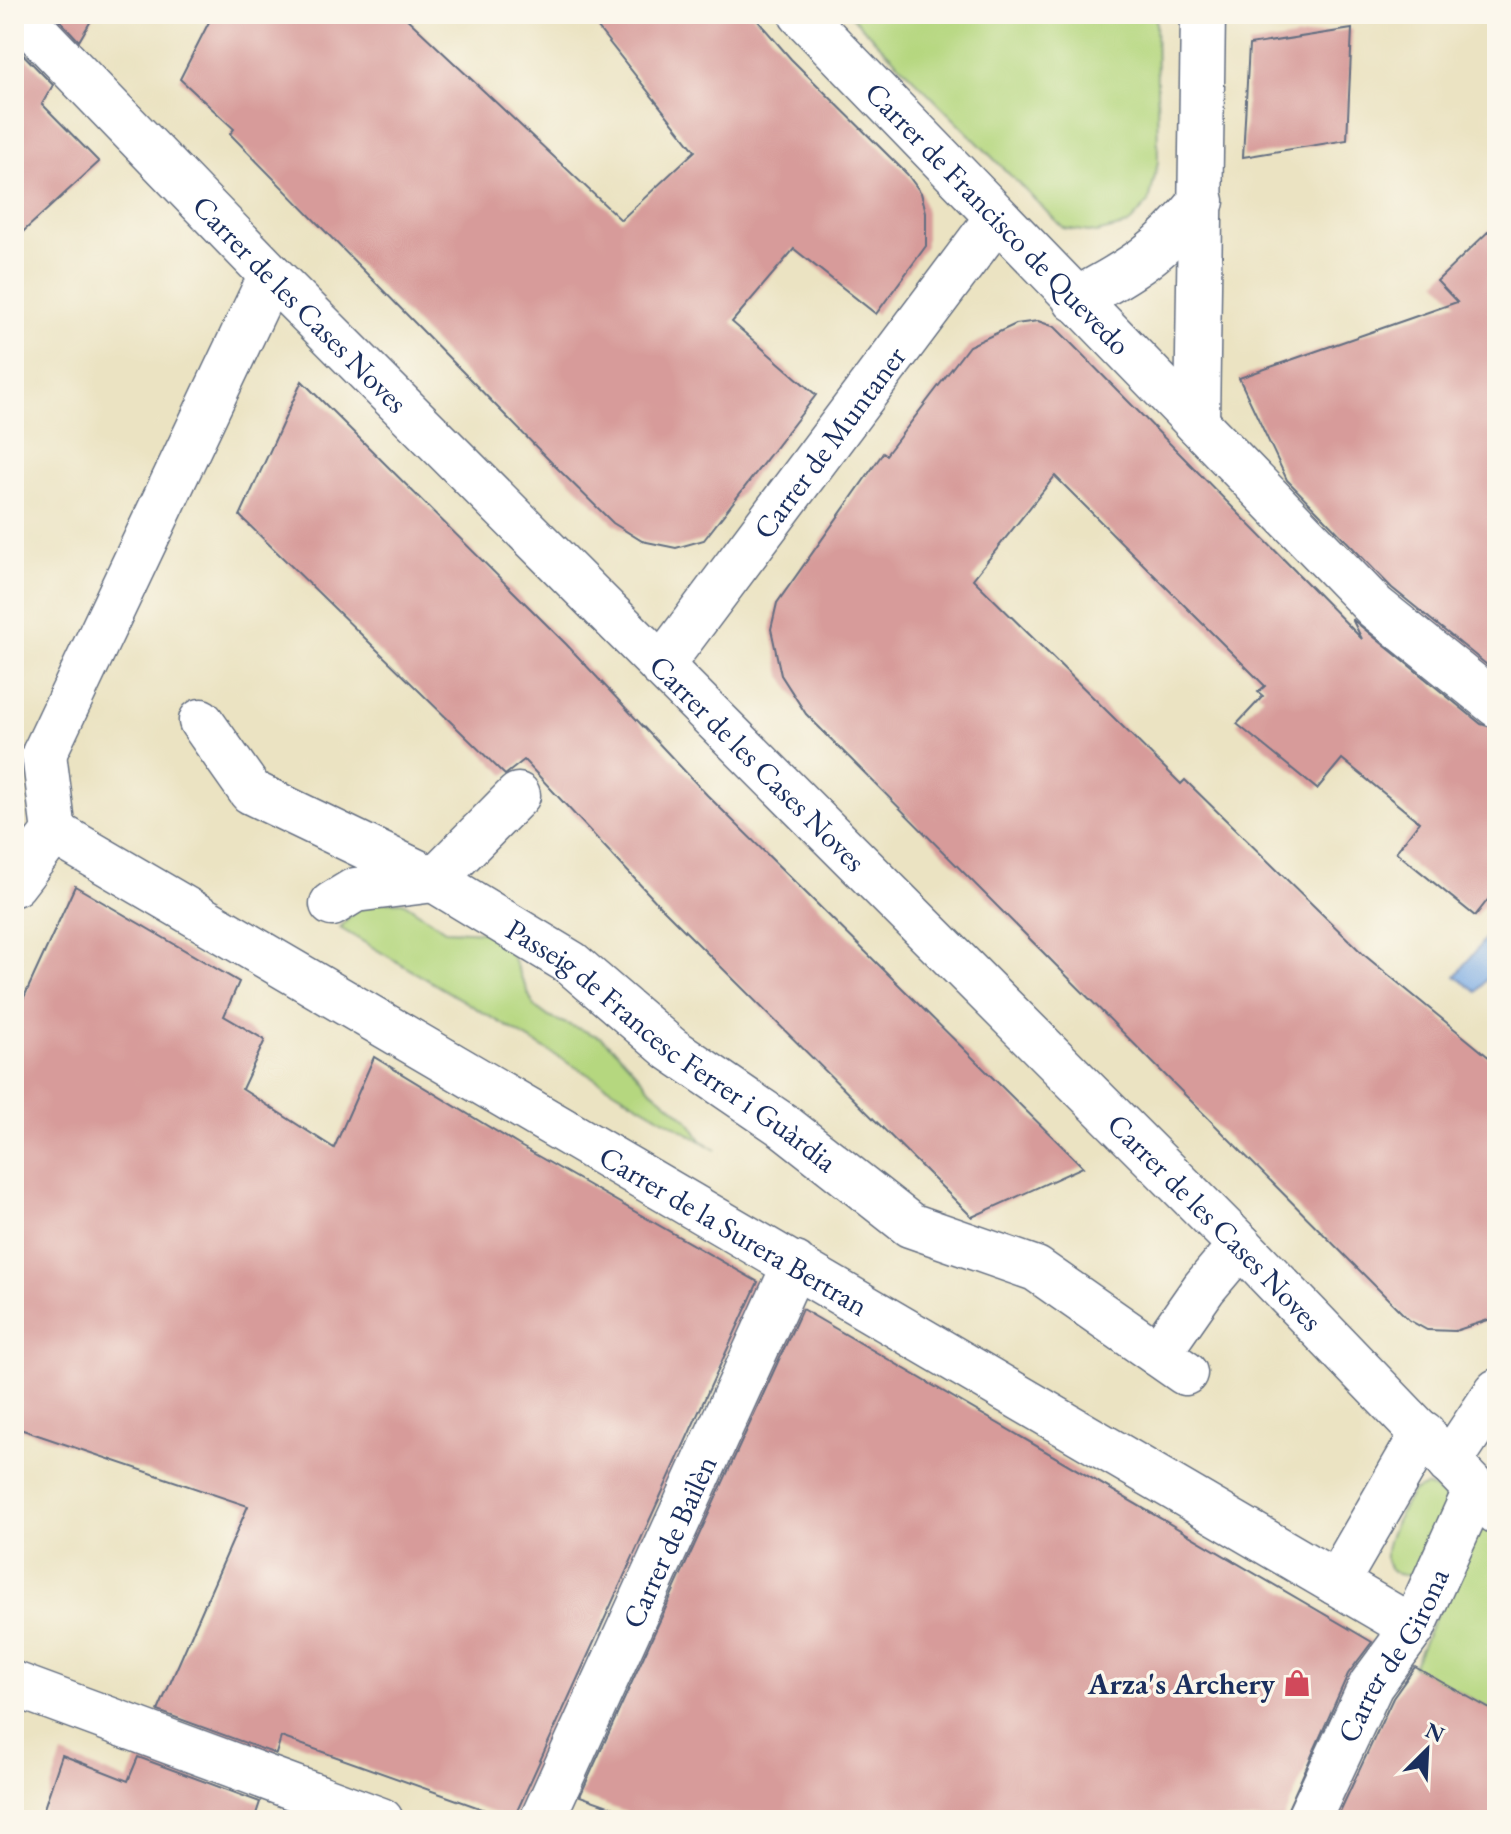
<svg xmlns="http://www.w3.org/2000/svg" width="1511" height="1834" viewBox="0 0 1511 1834" font-family="'EB Garamond',serif">
	<style>
		.green { fill: #b5d77f; stroke: #68836e; stroke-width: 2 }
		.water { fill: #77a9e3; stroke: #496ca0; stroke-width: 2 }
		.building { fill: #d79b9a }
		.lines { fill: none; stroke-linecap: round; stroke-linejoin: round }
		.minor-casing { stroke: #646e81; stroke-width: 47 }
		.minor { stroke: #fff; stroke-width: 44 }
		.labels { text-anchor: middle; dominant-baseline: central; stroke-width: 7; stroke-linejoin: round; paint-order: stroke }
		.street-label { font-size: 30px; fill: #1b2f5e; stroke: #fbf7ec }
		.poi-label { font-size: 30px; font-weight: bold; fill: #1b2f5e; stroke: #fbf7ec; text-anchor: end }
	</style>
	<rect width="100%" height="100%" fill="#fbf7ec"/>
	<filter id="ink" filterUnits="userSpaceOnUse"><feTurbulence type="fractalNoise" baseFrequency=".0125" numOctaves="2"/><feDisplacementMap in="SourceGraphic" scale="16" xChannelSelector="R" yChannelSelector="G"/><feConvolveMatrix kernelMatrix="1 2 1 2 8 2 1 2 1" color-interpolation-filters="sRGB"/></filter>
	<filter id="wash" filterUnits="userSpaceOnUse"><feTurbulence type="fractalNoise" baseFrequency=".006" numOctaves="4" result="noise"/><feDisplacementMap in="SourceGraphic" scale="32" xChannelSelector="R" yChannelSelector="G"/><feGaussianBlur stdDeviation="1.8" result="paint"/><feColorMatrix in="noise" values="0 0 0 0 0 0 0 0 0 0 0 0 0 0 0 0 0 1.4 0 .05"/><feComposite in="paint" operator="in"/></filter>
	<g filter="url(#wash)">
		<rect width="100%" height="100%" fill="#ebe3c2"/>
		<!-- green -->
		<g class="green">
			<path d="M849 14H1156L1158 162 1149 202 1128 225 1096 233 1063 228Z"/>
			<path d="M362 902H403L445 930 490 932 504 939 534 1006 549 1017 600 1037 616 1050 651 1089 688 1120 701 1140 716 1150 340 928Z"/>
			<path d="M1427 1486 1443 1494 1450 1502 1416 1575C1358 1581 1399 1514 1412 1492Z"/>
			<path d="M1482 1514 1497 1530V1713L1413 1666Z"/>
		</g>
		<!-- water -->
		<path class="water" d="M1497 923V971L1494 969 1477 992 1456 976Z"/>
		<g id="blocks">
			<!-- building -->
			<g class="building">
				<path d="M54 14H95L79 41Z"/>
				<path d="M213 14H402L621 220 695 151 587 14H752L791 59 907 174 921 193 926 212V246L876 314 794 249 732 322 816 395 704 540 676 548 642 541 613 523 552 463 230 134 234 129 180 79Z"/>
				<path d="M1352 29 1347 140 1243 157 1249 45Z"/>
				<path d="M14 45 53 85 42 104 99 162 14 240Z"/>
				<path d="M1497 223V673L1392 588 1287 480 1239 378 1457 302 1437 281Z"/>
				<path d="M1038 321 1055 327 1066 338 1362 639 1352 619 1481 724 1497 729V888L1475 916 1396 852 1419 822 1342 759 1317 789 1237 724 1263 696 1258 692 1265 686 1055 476 973 579 1181 784 1185 780 1363 954 1497 1064V1317L1455 1331 1427 1330 1409 1320 806 714 781 675 771 629 777 603 883 453 886 455 969 346 1016 324Z"/>
				<path d="M302 381 566 644 707 795 1083 1167 972 1217 660 906 524 760 505 775 240 516Z"/>
				<path d="M75 886 239 982 224 1016 265 1040 242 1089 334 1148 374 1057 522 1147 758 1282 513 1820 281 1737 276 1754 158 1711 248 1506 14 1427V1019Z"/>
				<path d="M802 1309 1372 1642 1348 1674 1283 1820H648L580 1796Z"/>
				<path d="M1415 1667 1497 1713V1820H1336L1393 1698Z"/>
				<path d="M62 1755 128 1781 138 1757 260 1802 254 1820H40Z"/>
			</g>
		</g>
	</g>
	<g filter="url(#ink)">
		<use href="#blocks" fill-opacity="0" stroke="#646e81" stroke-width="2"/>
		<g class="lines">
			<!-- minor casing -->
			<g class="minor-casing">
				<g id="minor">
					<path id="s1" d="M19 14 271 275 1240 1245 1497 1512"/>
					<path id="s2" d="M801 14 1375 607 1497 705"/>
					<path d="M1075 300C1132 270 1161 252 1202 201"/>
					<path d="M1197 423 1203 14"/>
					<path id="s3" d="M661 666 996 219"/>
					<path id="s4" d="M201 721 251 792 434 880 571 963 671 1049 784 1126 910 1225 1036 1269 1185 1373"/>
					<path d="M44 754 271 275"/>
					<path id="s5" d="M54 832 1413 1628"/>
					<path d="M14 884 54 832 44 754"/>
					<path d="M332 904 355 890 434 880 518 795"/>
					<path d="M1158 1354 1204 1288 1240 1245"/>
					<path d="M1449 1463 1497 1391"/>
					<path d="M1336 1583 1423 1433"/>
					<path d="M14 1684 381 1820"/>
					<path id="s6" d="M542 1820 795 1264"/>
					<path id="s7" d="M1308 1820 1371 1685 1413 1628 1475 1491"/>
				</g>
			</g>
			<!-- minor -->
			<use href="#minor" class="minor"/>
		</g>
	</g>
	<!-- icons -->
	<defs>
		<g id="shop-bare" transform="scale(2.16)"><path d="M-5-2.5h2.3a2.7 3.5 0 0 1 5.4 0H5L5.5 6h-11ZM-1.5-2.5h3a1.5 2.3 0 0 0-3 0Z" fill="#d1495b" stroke="#fbf7ec" stroke-width="2.5" paint-order="stroke"/></g>
	</defs>
	<g fill-rule="evenodd">
		<use href="#shop-bare" x="1297" y="1683"/>
	</g>
	<g class="labels">
		<!-- street labels -->
		<g class="street-label">
			<text stroke="none"><textPath href="#s2" startOffset="284">Carrer de Francisco de Quevedo</textPath></text>
			<text stroke="none"><textPath href="#s1" startOffset="404">Carrer de les Cases Noves</textPath></text>
			<text stroke="none"><textPath href="#s3" startOffset="280">Carrer de Muntaner</textPath></text>
			<text stroke="none"><textPath href="#s1" startOffset="1052">Carrer de les Cases Noves</textPath></text>
			<text stroke="none"><textPath href="#s4" startOffset="580">Passeig de Francesc Ferrer i Guàrdia</textPath></text>
			<text stroke="none"><textPath href="#s1" startOffset="1700">Carrer de les Cases Noves</textPath></text>
			<text stroke="none"><textPath href="#s5" startOffset="788">Carrer de la Surera Bertran</textPath></text>
			<text stroke="none"><textPath href="#s6" startOffset="306">Carrer de Bailèn</textPath></text>
			<text stroke="none"><textPath href="#s7" startOffset="186">Carrer de Girona</textPath></text>
		</g>
		<!-- poi labels -->
		<g class="poi-label">
			<text x="1275" y="1683">Arza's Archery</text>
		</g>
	</g>
	<!-- margin -->
	<rect width="1511" height="1834" fill="none" stroke="#fbf7ec" stroke-width="48"/>
	<!-- north arrow -->
	<g transform="translate(1427 1750) rotate(24)" stroke="#fbf7ec" stroke-width="6" paint-order="stroke">
	<path d="M0-6L14 30L0 20L-14 30Z" fill="#1b2f5e"/>
	<text y="-12" font-size="22" font-weight="bold" text-anchor="middle" fill="#1b2f5e">N</text>
	</g>
</svg>
